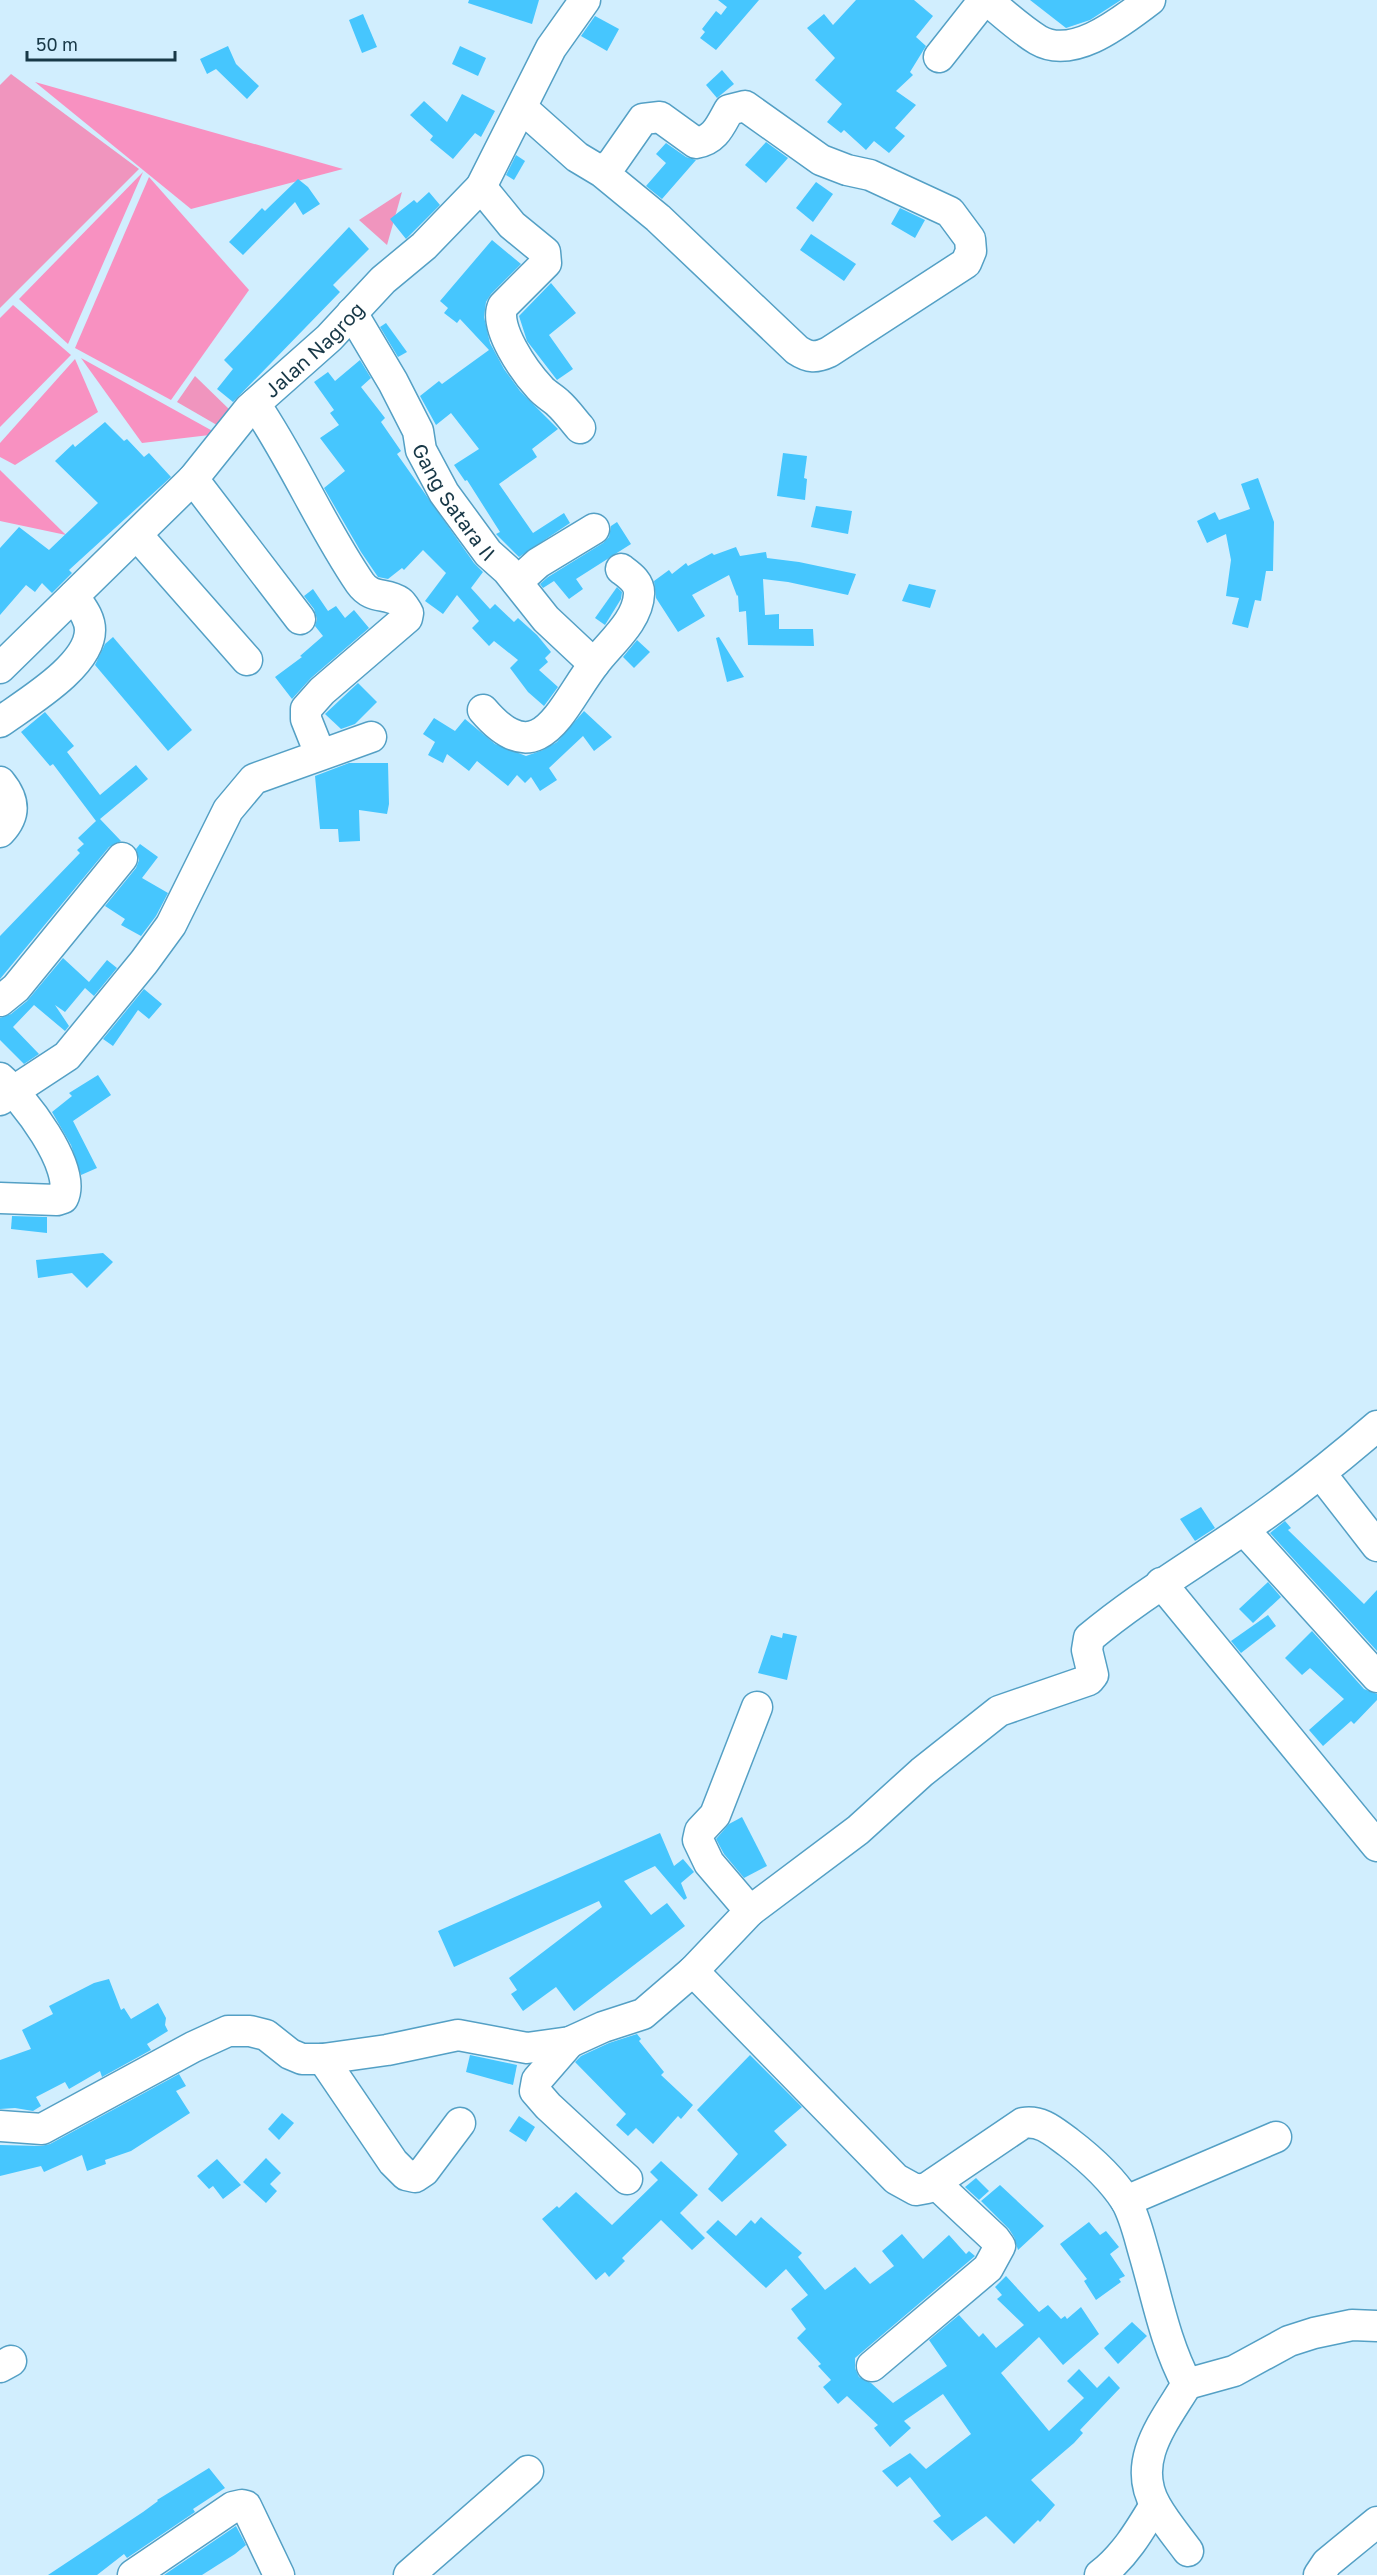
<svg xmlns="http://www.w3.org/2000/svg" width="1377" height="2575" viewBox="0 0 1377 2575" font-family="'Golos Text',sans-serif">
	<style>
		.green { fill: #f095be }
		.forest { fill: #f891c1 }
		.building { fill: #46c6fe }
		.lines { fill: none; stroke-linecap: round; stroke-linejoin: round }
		.minor-casing { stroke: #54a0c5; stroke-width: 33 }
		.minor { stroke: #fff; stroke-width: 30 }
		.labels { text-anchor: middle; dominant-baseline: central; stroke-width: 4.5; stroke-linejoin: round; paint-order: stroke }
		.street-label { font-size: 20px; fill: #183847; stroke: #d1eefe }
	</style>
	<rect width="100%" height="100%" fill="#d1eefe"/>
	<!-- green -->
	<g class="green">
		<path d="M11 74 139 169 0 308V85Z"/>
		<path d="M402 192 387 245 359 220Z"/>
		<path d="M195 376 233 413 222 428 177 402Z"/>
	</g>
	<!-- forest -->
	<g class="forest">
		<path d="M35 82 343 169 191 209Z"/>
		<path d="M143 172 68 344 19 299Z"/>
		<path d="M149 177 249 290 171 400 75 348Z"/>
		<path d="M13 305 71 355 0 427V318Z"/>
		<path d="M81 358 218 434 142 443Z"/>
		<path d="M75 359 98 412 15 465 0 457V443Z"/>
		<path d="M0 470 66 535 0 521Z"/>
	</g>
	<!-- building -->
	<g class="building">
		<path d="M469 0H539L532 24 468 3Z"/>
		<path d="M718 0H759L716 50 700 38 705 32 702 29 716 11 721 15 727 7Z"/>
		<path d="M856 0H914L933 16 916 37 926 46 910 72 913 75 896 91 916 105 895 128 905 136 889 153 874 141 866 150 844 130 841 133 827 122 842 104 815 80 835 58 807 28 824 14 833 25Z"/>
		<path d="M1030 0H1121L1090 20 1066 28Z"/>
		<path d="M363 14 377 47 362 53 349 20Z"/>
		<path d="M595 16 619 29 607 51 581 36Z"/>
		<path d="M228 46 236 64 259 86 247 99 216 69 207 74 200 59Z"/>
		<path d="M460 46 486 58 478 76 452 64Z"/>
		<path d="M722 70 734 84 717 98 706 85Z"/>
		<path d="M462 94 495 111 481 137 475 133 453 159 430 140 433 136 410 115 424 101 447 122Z"/>
		<path d="M766 142 788 158 766 183 745 165Z"/>
		<path d="M666 143 686 157 696 160 662 199 646 186 666 163 656 154Z"/>
		<path d="M516 155 525 161 514 180 506 175Z"/>
		<path d="M298 179 308 187 320 204 303 215 295 202 243 255 229 242 262 208 265 211Z"/>
		<path d="M816 182 833 194 813 222 796 208Z"/>
		<path d="M429 192 440 205 406 239 390 219 414 200 417 203Z"/>
		<path d="M900 208 925 220 915 238 891 224Z"/>
		<path d="M349 227 369 249 333 285 340 292 233 402 217 389 233 369 224 360Z"/>
		<path d="M811 234 856 264 844 281 800 250Z"/>
		<path d="M492 240 521 264 491 294 486 302 484 317 490 343 504 369 520 391 558 429 532 449 537 457 499 484 533 533 564 513 570 523 519 557 496 534 500 532 467 480 465 481 454 465 479 449 451 413 436 425 420 396 439 381 442 384 489 350 460 319 457 323 444 313 448 308 440 301Z"/>
		<path d="M551 283 576 313 549 335 573 369 557 380 527 341 519 316Z"/>
		<path d="M386 323 407 352 398 357 380 327Z"/>
		<path d="M360 360 371 378 361 387 385 418 381 422 401 451 397 454 474 563 483 572 471 588 490 609 495 604 514 622 518 618 537 635 551 652 545 658 548 662 539 670 558 687 544 706 528 692 510 668 518 660 494 641 489 646 472 628 479 621 457 595 443 614 425 601 446 573 423 550 404 570 402 568 388 579 378 577 361 552 324 488 345 471 320 438 339 425 330 413 334 410 314 382 328 372 335 381Z"/>
		<path d="M105 422 124 441 127 439 144 457 149 453 171 477 69 570 72 573 52 593 42 583 35 592 26 585 0 615V548L19 527 49 550 98 503 55 461 73 444 75 447Z"/>
		<path d="M783 453 807 456 804 478 807 479 805 500 777 496Z"/>
		<path d="M1258 478 1274 522 1273 571H1266L1261 601 1255 600 1248 628 1232 624 1239 598 1226 596 1231 560 1226 534 1207 543 1197 521 1215 512 1219 520 1250 509 1241 484Z"/>
		<path d="M816 506 852 511 848 534 811 527Z"/>
		<path d="M617 522 631 544 576 579 583 589 569 599 554 581 543 588 540 584 548 577 603 543 609 537 611 526Z"/>
		<path d="M736 547 740 556 766 552 767 558 799 562 856 574 848 595 788 582 763 579 765 615 779 614V629H813L814 646 748 645 746 611 739 612 738 595 737 596 729 575 692 595 705 616 678 632 656 598 654 581 669 570 672 574 686 563 688 566 712 553 714 555Z"/>
		<path d="M909 584 936 590 930 608 902 601Z"/>
		<path d="M617 587 622 592 621 599 605 625 595 618Z"/>
		<path d="M313 589 328 611 336 606 345 618 354 610 369 628 311 678 292 699 275 677 302 657 300 656 323 636 315 626 317 619 314 609 304 596Z"/>
		<path d="M113 637 192 730 168 751 95 665 105 644Z"/>
		<path d="M719 637 744 677 727 682 716 638Z"/>
		<path d="M637 640 650 652 634 668 623 657Z"/>
		<path d="M358 683 377 702 355 724 341 729 325 714Z"/>
		<path d="M584 711 612 737 594 751 583 736 549 768 557 780 540 791 531 777 525 783 517 775 508 786 477 761 469 771 447 754 443 763 428 755 435 742 423 734 434 718 455 731 465 719 495 744 526 756 543 750 557 742Z"/>
		<path d="M45 712 74 746 67 752 100 795 136 765 148 779 100 819 121 841 109 847 0 979V936L80 853 77 850 84 844 78 838 96 821 53 764 50 766 21 732Z"/>
		<path d="M349 763H388L389 804 387 814 359 810 360 841 339 842 338 829H320L315 776Z"/>
		<path d="M140 844 158 857 142 878 168 893 156 916 141 936 121 925 125 919 105 906 136 868 139 860 136 849Z"/>
		<path d="M63 958 89 982 107 960 117 968 94 996 85 988 65 1012 55 1005 69 1026 65 1031 34 1005 13 1027 39 1054 24 1064 0 1040V1018L11 1014 27 1001Z"/>
		<path d="M144 989 162 1004 149 1019 138 1010 113 1046 103 1039Z"/>
		<path d="M98 1075 111 1095 73 1121 97 1168 81 1175 71 1145 52 1112 72 1096 69 1093Z"/>
		<path d="M12 1216 47 1217V1233L11 1229Z"/>
		<path d="M103 1253 113 1262 87 1288 72 1273 38 1278 36 1260Z"/>
		<path d="M1201 1507 1215 1528 1195 1541 1180 1519Z"/>
		<path d="M1285 1521 1291 1528 1288 1530 1364 1604 1377 1590V1651L1270 1533Z"/>
		<path d="M1268 1582 1281 1597 1253 1623 1239 1609Z"/>
		<path d="M1268 1615 1276 1626 1241 1653 1231 1641Z"/>
		<path d="M1312 1631 1364 1689 1377 1694V1700L1354 1724 1351 1721 1323 1746 1309 1730 1344 1699 1310 1668 1302 1675 1285 1658Z"/>
		<path d="M783 1633 797 1636 787 1680 758 1673 771 1635 782 1638Z"/>
		<path d="M742 1817 767 1866 744 1878 724 1854 716 1839 729 1824Z"/>
		<path d="M660 1833 674 1866 683 1859 694 1872 681 1883 687 1898 684 1900 655 1866 624 1881 651 1915 667 1903 685 1926 574 2011 556 1987 523 2011 511 1994 517 1990 509 1978 602 1907 599 1901 454 1967 438 1931Z"/>
		<path d="M109 1979 121 2010 124 2008 131 2019 158 2003 166 2018 165 2025 168 2031 147 2044 151 2050 102 2077 100 2071 69 2089 65 2082 36 2097 41 2106 33 2111 15 2108 0 2109V2060L31 2049 22 2030 53 2014 49 2006 94 1983Z"/>
		<path d="M637 2034 641 2039 639 2041 664 2072 661 2075 693 2105 681 2119 678 2116 653 2144 636 2128 628 2136 616 2125 626 2114 575 2062 581 2056 609 2043Z"/>
		<path d="M470 2055 517 2065 513 2085 466 2072Z"/>
		<path d="M750 2055 802 2107 774 2131 787 2145 722 2202 708 2189 738 2154 697 2110Z"/>
		<path d="M179 2074 186 2086 176 2091 190 2113 131 2151 105 2160 106 2164 87 2171 82 2155 44 2172 41 2166 0 2176V2145L41 2146 50 2144Z"/>
		<path d="M282 2113 294 2123 279 2140 268 2129Z"/>
		<path d="M519 2116 535 2127 526 2142 509 2131Z"/>
		<path d="M266 2158 281 2173 270 2184 277 2191 266 2203 243 2182Z"/>
		<path d="M217 2159 241 2185 223 2199 213 2186 209 2189 197 2176Z"/>
		<path d="M661 2161 698 2195 680 2213 705 2238 692 2250 661 2220 622 2258 625 2261 609 2277 605 2272 596 2280 542 2219 557 2206 559 2208 576 2192 612 2225 658 2180 650 2172Z"/>
		<path d="M976 2178 989 2191 979 2200 965 2187Z"/>
		<path d="M1000 2185 1044 2226 1018 2250 1014 2237 1009 2229 981 2201Z"/>
		<path d="M761 2217 802 2253 798 2257 825 2290 855 2267 870 2284 894 2266 882 2251 902 2234 923 2259 949 2235 966 2254 969 2251 975 2256 855 2358V2368L859 2377 871 2383 893 2403 947 2366 929 2340 959 2315 979 2337 983 2333 996 2348 1024 2325 997 2299 1002 2295 995 2287 1006 2276 1039 2312 1048 2305 1061 2319 1065 2316 1067 2319 1081 2307 1099 2334 1063 2365 1039 2337 1001 2373 1049 2431 1084 2398 1067 2381 1079 2369 1097 2388 1109 2376 1120 2388 1080 2430 1083 2433 1074 2443 1031 2480 1055 2505 1040 2522 1038 2520 1014 2544 986 2516 952 2541 933 2521 941 2516 910 2477 897 2487 882 2471 910 2453 926 2469 971 2434 943 2394 904 2421 911 2428 890 2447 874 2428 878 2425 847 2396 838 2404 823 2387 831 2380 818 2366 821 2364 797 2338 806 2329 791 2309 808 2295 786 2269 766 2288 706 2232 718 2220 736 2236 751 2220 755 2224Z"/>
		<path d="M1089 2222 1100 2235 1106 2231 1119 2247 1110 2254 1125 2276 1119 2279 1121 2282 1096 2300 1084 2281 1087 2279 1060 2244Z"/>
		<path d="M1132 2322 1147 2336 1118 2364 1104 2348Z"/>
		<path d="M209 2468 225 2488 193 2509 195 2512 127 2558 124 2554 97 2575H48L143 2512 158 2501 157 2500Z"/>
		<path d="M236 2526 246 2545 235 2554 202 2575H164Z"/>
	</g>
	<g class="lines">
		<!-- minor casing -->
		<g class="minor-casing">
			<g id="minor">
				<path d="M987 0C1003 13 1020 29 1038 40 1074 61 1123 20 1150 0"/>
				<path d="M939 57 984 0"/>
				<path d="M522 108 577 157 602 172 658 218 797 350C809 358 816 358 829 352L966 263 971 251 970 239 950 212 870 175 847 170 821 160 745 106 729 110C720 126 715 140 696 143L660 117 643 119 613 162 602 172"/>
				<path d="M481 187 512 225 545 252 546 263 503 306C493 327 525 372 540 388 545 394 553 398 558 403 566 410 573 420 580 428"/>
				<path id="s1" d="M352 313 393 382 418 431 421 450 444 493 488 553 507 570 546 619 594 664"/>
				<path d="M255 404C294 461 321 526 360 583 372 600 386 592 400 602 403 604 406 610 408 613L407 618 322 691 306 709V719L320 754"/>
				<path d="M193 479 300 619"/>
				<path d="M137 535 247 660"/>
				<path d="M517 582 538 563 594 529"/>
				<path id="s2" d="M0 668 193 479 249 409 329 338 383 280 424 246 481 187 551 48 585 0"/>
				<path d="M483 710C540 777 562 705 595 663 610 643 638 621 639 594 640 582 629 575 621 569"/>
				<path d="M0 722C26 703 90 666 90 630 90 617 81 607 74 596"/>
				<path d="M0 782C14 799 17 814 0 832"/>
				<path d="M0 1001 16 988 122 858"/>
				<path d="M0 1078C22 1097 78 1168 63 1198L57 1200 0 1198"/>
				<path d="M0 1100 67 1056 144 962 171 925 228 810 254 779 371 737"/>
				<path d="M1321 1474 1377 1546"/>
				<path d="M1244 1530 1377 1677"/>
				<path d="M1161 1583 1377 1846"/>
				<path d="M750 1911 709 1863 698 1840 700 1831 715 1815 757 1707"/>
				<path d="M693 1971 896 2179 916 2190 927 2188 1023 2123C1042 2120 1054 2132 1068 2142 1089 2158 1112 2179 1126 2201 1135 2217 1139 2236 1144 2253 1157 2297 1165 2343 1187 2384"/>
				<path d="M570 2042 537 2080 535 2091 548 2106 627 2179"/>
				<path d="M323 2059 393 2162 406 2175 415 2177 424 2171 460 2123"/>
				<path d="M0 2126 42 2129 193 2047 228 2031H250L266 2035 290 2054 302 2059H323L387 2050 458 2035 527 2048 570 2042 603 2027 643 2014 693 1971 750 1911 858 1830 922 1772 999 1711 1089 1680 1093 1675 1087 1650 1089 1638C1138 1597 1191 1566 1243 1530 1290 1498 1334 1463 1377 1426"/>
				<path d="M1126 2201 1276 2137"/>
				<path d="M872 2366 988 2268 1000 2246 995 2239 935 2183"/>
				<path d="M0 2367 11 2361"/>
				<path d="M1187 2384 1234 2371 1289 2341 1314 2333 1352 2325 1377 2326"/>
				<path d="M1187 2384C1165 2421 1130 2461 1156 2506 1165 2522 1177 2536 1188 2551"/>
				<path d="M133 2575 233 2507 242 2505 246 2506 279 2575"/>
				<path d="M409 2575 528 2471"/>
				<path d="M1100 2575C1124 2557 1140 2530 1155 2505"/>
				<path d="M1319 2575 1327 2563 1377 2522"/>
			</g>
		</g>
		<!-- minor -->
		<use href="#minor" class="minor"/>
	</g>
	<g class="labels">
		<!-- street labels -->
		<g class="street-label">
			<text stroke="none"><textPath href="#s2" startOffset="448">Jalan Nagrog</textPath></text>
			<text stroke="none"><textPath href="#s1" startOffset="216">Gang Satara II</textPath></text>
		</g>
	</g>
	<!-- scale -->
	<path d="M27 51v9h148v-9" fill="none" stroke="#183847" stroke-width="3"/>
	<text x="36" y="51" font-size="18" fill="#183847" stroke="#d1eefe" stroke-width="4.5" paint-order="stroke">50 m</text>
</svg>
